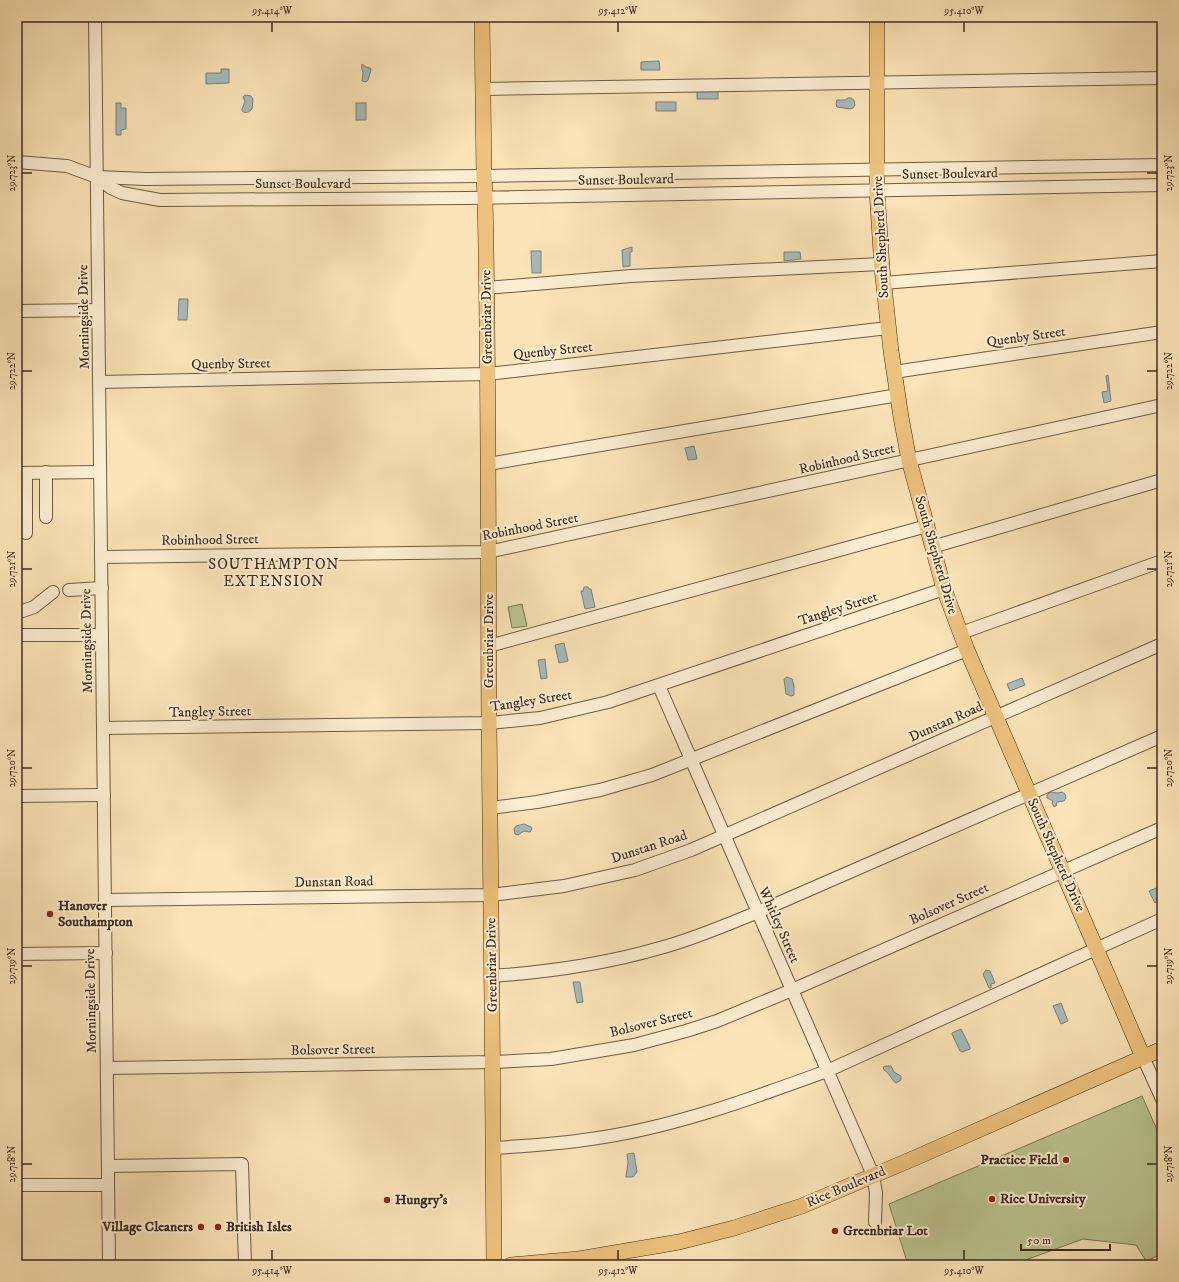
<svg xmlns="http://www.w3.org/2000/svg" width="1179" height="1282" viewBox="0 0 1179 1282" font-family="'IM FELL DW Pica',serif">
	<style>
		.green { fill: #bbc590; stroke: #7c7958 }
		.water { fill: #a5bbbb; stroke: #7b827d }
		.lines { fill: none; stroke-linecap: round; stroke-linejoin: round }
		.minor-casing { stroke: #6c5b46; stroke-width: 14 }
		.major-casing { stroke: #3d2d20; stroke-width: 16 }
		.minor { stroke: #fcedd0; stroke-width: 12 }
		.major { stroke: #edc27c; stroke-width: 15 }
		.ticks { fill: none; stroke: #3d2d20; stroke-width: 1.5 }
		.poi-dot { fill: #8f2418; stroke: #fcedd0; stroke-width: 1.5 }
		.labels { text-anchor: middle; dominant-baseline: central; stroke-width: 4; stroke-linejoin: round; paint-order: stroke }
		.street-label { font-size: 14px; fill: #3d2d20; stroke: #fcedd0 }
		.poi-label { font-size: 14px; font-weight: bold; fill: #3d2d20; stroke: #fcedd0; text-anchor: start }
		.neighbourhood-label { font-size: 15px; letter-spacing: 1px; fill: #3d2d20; stroke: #fcedd0 }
		.neatline { fill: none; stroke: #3d2d20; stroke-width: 1.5 }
		.ticks-label { font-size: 10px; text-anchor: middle; fill: #3d2d20 }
	</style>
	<rect width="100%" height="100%" fill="#fae4b7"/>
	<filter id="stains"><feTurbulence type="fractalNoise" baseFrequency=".005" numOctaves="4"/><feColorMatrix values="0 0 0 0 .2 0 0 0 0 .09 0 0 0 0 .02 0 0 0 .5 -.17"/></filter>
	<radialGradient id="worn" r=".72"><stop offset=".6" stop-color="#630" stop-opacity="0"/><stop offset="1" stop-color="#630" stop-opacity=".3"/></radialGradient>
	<!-- green -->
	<g class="green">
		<path d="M522 604 527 626 512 628 508 607Z"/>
		<path d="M1142 1096 1162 1141V1254L1146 1261 1136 1245 1083 1239 1023 1261 1017 1265H908L889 1204Z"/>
	</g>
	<!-- water -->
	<g class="water">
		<path d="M659 61 660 70H641V62Z"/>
		<path d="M362 64 366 67 370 68 371 70 368 80 366 82 362 81C362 78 363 76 363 73 362 69 361 68 362 64Z"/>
		<path d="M221 69H229V83L206 84V73H221Z"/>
		<rect x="697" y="89" width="21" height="10"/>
		<path d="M245 95 251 96 253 99 252 109C249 112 246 114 242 111V109L245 102 243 97Z"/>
		<path d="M848 98H851L854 100 855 105 853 108 850 109 837 107 836 104 837 100H845Z"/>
		<rect x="656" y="102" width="20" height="9"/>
		<path d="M116 103H121V108H126V129L121 130V135H116Z"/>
		<rect x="356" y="103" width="10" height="17"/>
		<path d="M632 247V252H630V266L623 267 622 250Z"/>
		<path d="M531 251H541V273H532Z"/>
		<path d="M784 252H800L801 259 784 261Z"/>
		<path d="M179 299H188L187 320H178Z"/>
		<path d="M1108 375 1111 401 1104 403 1102 392 1108 391 1106 376Z"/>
		<path d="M694 446 697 459 688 460 685 448Z"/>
		<path d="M584 587H588L589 589H591L595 607 585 609 581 591H583Z"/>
		<path d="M564 643 568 661 559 663 555 645Z"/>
		<path d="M545 659 547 678 541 679 538 660Z"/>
		<path d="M787 677 792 679 794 686V695L791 696 786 694 784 679Z"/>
		<path d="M1022 678 1025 685 1010 691 1007 684Z"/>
		<path d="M1050 792 1058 793 1062 792 1065 794 1066 798 1064 801 1057 802 1056 806 1054 807 1052 803 1053 801 1047 798V795Z"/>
		<path d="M524 824 531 827 532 829 530 832 524 831 518 835 515 834 514 829 516 826Z"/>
		<path d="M1156 888 1162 899 1155 903 1149 891Z"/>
		<path d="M986 970 990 971 995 983 991 984V988H989L983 974Z"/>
		<path d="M573 982H580L583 1002 577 1003Z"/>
		<path d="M1061 1003 1068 1021 1061 1024 1053 1006Z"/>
		<path d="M961 1029 970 1047V1049L962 1052 960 1051 952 1034V1033Z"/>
		<path d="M886 1066H891L894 1072 901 1076V1080L896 1083C891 1080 890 1073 884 1070L883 1067Z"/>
		<path d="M634 1153 637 1172 633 1177H626L628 1162 627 1154Z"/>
	</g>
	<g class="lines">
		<!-- minor casing -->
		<g class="minor-casing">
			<g id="minor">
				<path d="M95 17 109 1265"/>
				<path d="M483 89 1162 78"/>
				<path d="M17 162 67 166 97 177 145 179 484 176 1162 165"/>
				<path d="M97 177 111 188 122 193 160 200 467 198 1162 185"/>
				<path d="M883 283 1162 261"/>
				<path d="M486 288 631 276 881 264"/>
				<path d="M17 311 98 310"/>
				<path d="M894 372 1162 332"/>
				<path d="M99 382 488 374 888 328"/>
				<path d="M488 464 898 395"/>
				<path d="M46 472V517"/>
				<path d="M17 473 100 472"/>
				<path d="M26 473V533"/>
				<path d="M932 547 1162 480"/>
				<path d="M101 557 488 552 1162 405"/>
				<path d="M69 590 102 588"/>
				<path d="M17 613 34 607 53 592"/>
				<path d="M961 633 1162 561"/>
				<path d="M17 635H102"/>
				<path d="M489 646 927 526"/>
				<path d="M659 686 873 1175 876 1193 875 1222"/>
				<path d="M103 728 489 723 540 718 608 702 944 589"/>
				<path d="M17 796 104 795"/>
				<path d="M490 808 537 802 600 790 652 775 967 650"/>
				<path d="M105 900 491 895 564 886 635 870 691 850 1162 644"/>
				<path d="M17 954 106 953"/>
				<path d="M492 976C549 972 605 964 660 948 694 939 726 925 758 912L1162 736"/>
				<path d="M1143 1057 1162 1099"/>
				<path d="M107 1068 494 1062 551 1059 634 1045 686 1031 717 1021 792 990 1162 828"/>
				<path d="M494 1148C526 1146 559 1144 591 1139 672 1128 750 1099 827 1071L1162 919"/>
				<path d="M108 1166 242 1164 245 1265"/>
				<path d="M17 1185H108"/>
			</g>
		</g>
		<!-- major casing -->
		<g class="major-casing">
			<g id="major">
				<path d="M482 17 484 176 485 197C489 373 488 548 489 723 490 904 494 1084 494 1265"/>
				<path d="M877 17V191L882 268 891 351 901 417 909 460 944 589 967 650 1143 1057"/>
				<path d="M511 1265 579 1259 679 1242 734 1228 802 1206 917 1157 1162 1049"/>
			</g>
		</g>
		<!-- minor -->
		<use href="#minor" class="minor"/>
		<!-- major -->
		<use href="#major" class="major"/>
	</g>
	<!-- ticks -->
	<path class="ticks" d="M272 22V32M618 22V32M964 22V32M22 173H32M1147 173H1157M22 371H32M1147 371H1157M22 569H32M1147 569H1157M22 768H32M1147 768H1157M22 966H32M1147 966H1157M22 1164H32M1147 1164H1157M272 1250V1260M618 1250V1260M964 1250V1260"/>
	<!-- markers -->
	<g class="poi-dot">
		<circle cx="50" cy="914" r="4"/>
		<circle cx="1066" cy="1160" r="4"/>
		<circle cx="992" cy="1199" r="4"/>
		<circle cx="387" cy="1200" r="4"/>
		<circle cx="201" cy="1227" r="4"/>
		<circle cx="218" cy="1227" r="4"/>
		<circle cx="835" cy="1231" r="4"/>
	</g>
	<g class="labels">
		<!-- street labels -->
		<g class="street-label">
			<text transform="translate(950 174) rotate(-1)">Sunset Boulevard</text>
			<text transform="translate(626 180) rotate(-1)">Sunset Boulevard</text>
			<text x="303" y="184">Sunset Boulevard</text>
			<text transform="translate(881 237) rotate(-93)">South Shepherd Drive</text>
			<text transform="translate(84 317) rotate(-91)">Morningside Drive</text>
			<text transform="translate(487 317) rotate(-91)">Greenbriar Drive</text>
			<text transform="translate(1026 337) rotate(-8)">Quenby Street</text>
			<text transform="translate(553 351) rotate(-6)">Quenby Street</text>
			<text transform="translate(231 364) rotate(-1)">Quenby Street</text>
			<text transform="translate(847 459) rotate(-13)">Robinhood Street</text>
			<text transform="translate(530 527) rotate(-11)">Robinhood Street</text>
			<text transform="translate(210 540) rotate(-1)">Robinhood Street</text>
			<text transform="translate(936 555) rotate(74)">South Shepherd Drive</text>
			<text transform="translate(838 609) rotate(-18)">Tangley Street</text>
			<text transform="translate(87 641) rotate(-91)">Morningside Drive</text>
			<text transform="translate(489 641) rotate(-90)">Greenbriar Drive</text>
			<text transform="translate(531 701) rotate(-9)">Tangley Street</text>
			<text transform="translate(210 712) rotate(-1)">Tangley Street</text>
			<text transform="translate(946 722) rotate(-24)">Dunstan Road</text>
			<text transform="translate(649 847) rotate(-18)">Dunstan Road</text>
			<text transform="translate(1056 855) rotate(66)">South Shepherd Drive</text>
			<text transform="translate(334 882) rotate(-1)">Dunstan Road</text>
			<text transform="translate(949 904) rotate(-24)">Bolsover Street</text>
			<text transform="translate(779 925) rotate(66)">Whitley Street</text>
			<text transform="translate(492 965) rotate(-91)">Greenbriar Drive</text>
			<text transform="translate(91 1001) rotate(-91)">Morningside Drive</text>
			<text transform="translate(651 1023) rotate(-14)">Bolsover Street</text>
			<text transform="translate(333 1050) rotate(-1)">Bolsover Street</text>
			<text transform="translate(846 1187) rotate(-23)">Rice Boulevard</text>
		</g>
		<!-- poi labels -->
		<g class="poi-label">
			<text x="58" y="906">Hanover<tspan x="58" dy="16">Southampton</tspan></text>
			<text x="1058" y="1160" text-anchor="end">Practice Field</text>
			<text x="1000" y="1199">Rice University</text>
			<text x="395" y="1200">Hungry's</text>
			<text x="193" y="1227" text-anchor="end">Village Cleaners</text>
			<text x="226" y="1227">British Isles</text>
			<text x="843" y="1231">Greenbriar Lot</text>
		</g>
		<!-- neighbourhood labels -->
		<g class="neighbourhood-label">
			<text x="274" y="564">SOUTHAMPTON<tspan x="274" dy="17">EXTENSION</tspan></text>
		</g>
	</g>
	<!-- margin -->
	<rect width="1179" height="1282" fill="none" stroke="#fae4b7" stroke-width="44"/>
	<!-- scale -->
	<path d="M1021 1244v6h89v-6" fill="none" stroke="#3d2d20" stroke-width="2"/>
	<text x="1027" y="1244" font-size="12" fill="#3d2d20" stroke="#fcedd0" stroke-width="3" paint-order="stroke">50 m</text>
	<rect x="22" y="22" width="1135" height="1238" class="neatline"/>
	<g class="ticks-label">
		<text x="272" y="14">95.414°W</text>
		<text x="618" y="14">95.412°W</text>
		<text x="964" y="14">95.410°W</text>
		<text transform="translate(11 173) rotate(-90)" y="4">29.723°N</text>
		<text transform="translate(1168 173) rotate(-90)" y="4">29.723°N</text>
		<text transform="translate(11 371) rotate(-90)" y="4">29.722°N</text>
		<text transform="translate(1168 371) rotate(-90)" y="4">29.722°N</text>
		<text transform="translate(11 569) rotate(-90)" y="4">29.721°N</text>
		<text transform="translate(1168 569) rotate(-90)" y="4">29.721°N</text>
		<text transform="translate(11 768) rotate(-90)" y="4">29.720°N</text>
		<text transform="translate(1168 768) rotate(-90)" y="4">29.720°N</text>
		<text transform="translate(11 966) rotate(-90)" y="4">29.719°N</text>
		<text transform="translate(1168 966) rotate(-90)" y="4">29.719°N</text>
		<text transform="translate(11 1164) rotate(-90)" y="4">29.718°N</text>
		<text transform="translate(1168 1164) rotate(-90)" y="4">29.718°N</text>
		<text x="272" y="1274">95.414°W</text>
		<text x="618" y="1274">95.412°W</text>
		<text x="964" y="1274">95.410°W</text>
	</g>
	<rect width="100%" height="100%" filter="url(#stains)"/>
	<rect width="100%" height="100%" fill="url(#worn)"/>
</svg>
